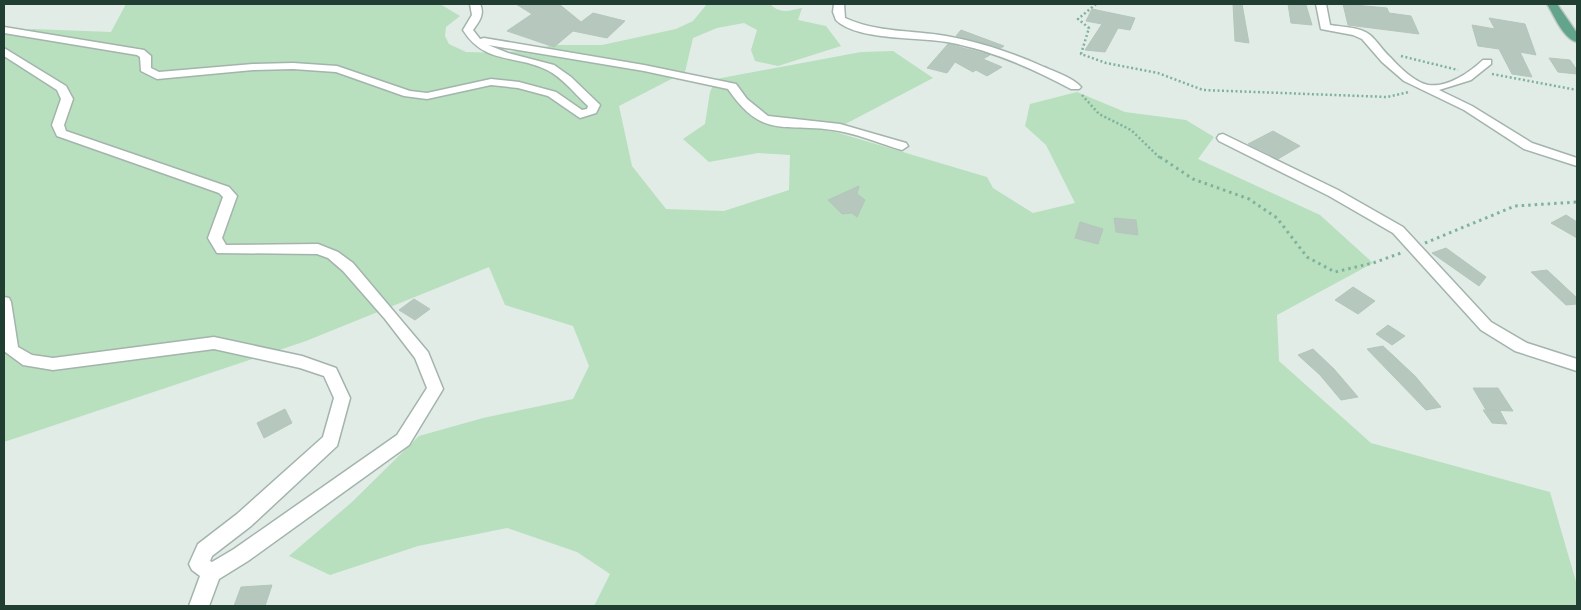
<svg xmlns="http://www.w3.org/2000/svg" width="1581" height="610" viewBox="0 0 1581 610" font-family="Cabin,sans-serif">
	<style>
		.green { fill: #b8dfbe }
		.building { fill: #b6c7be; stroke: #b3c6bc }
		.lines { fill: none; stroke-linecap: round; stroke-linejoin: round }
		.minor-casing { stroke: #a3b4ac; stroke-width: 3 }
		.major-casing { stroke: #c1c9c6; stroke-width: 3 }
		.path-far1 { stroke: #7fb29c; stroke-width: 2.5; stroke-dasharray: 2 2.5; stroke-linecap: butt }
		.path { stroke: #7fb29c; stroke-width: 3; stroke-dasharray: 2.5 4; stroke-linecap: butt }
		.minor { fill: #fff; fill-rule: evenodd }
		.major { fill: #62a58c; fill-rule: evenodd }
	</style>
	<rect width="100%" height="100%" fill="#e1ece6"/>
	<!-- green -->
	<path class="green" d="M126 4H440L460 16 446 27 445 36 449 44 466 52 503 53 556 45H602L676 29 693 21 707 4H770C780 14 788 11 802 8L798 20 826 26 841 46 778 66 755 61 751 50 757 30 744 23 717 28 693 38 685 72 619 106 632 166 666 209 724 211 789 190 790 155 758 153 709 162 683 139 705 124 710 92 716 79 861 52 893 51 933 78 832 131 987 177 993 188 1033 213 1075 203 1046 145 1025 126 1030 104 1077 92 1125 112 1186 120 1214 137 1198 159 1320 215 1373 263 1277 315 1279 361 1371 443 1550 492 1577 585V606H594L610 574 577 552 507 528 418 546 330 575 289 556 352 502 419 436 483 418 573 399 589 366 573 326 505 305 489 267 306 341 4 442V33L33 29 111 32Z"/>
	<!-- building -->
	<g class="building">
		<path d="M516 4H559L581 22 593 13 625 21 607 38 573 31 554 47 507 31 532 14Z"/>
		<path d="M1233 4H1242L1249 43 1235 41Z"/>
		<path d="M1288 4 1306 5 1312 25 1291 23Z"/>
		<path d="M1343 4 1387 8 1389 13 1411 16 1419 34 1348 25Z"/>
		<path d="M1092 9 1135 18 1130 30 1118 28 1105 52 1085 50 1102 24 1086 21Z"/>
		<path d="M1489 18 1525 24 1536 55 1520 52 1532 77 1512 74 1499 49 1478 46 1472 25 1495 29Z"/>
		<path d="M961 30 1004 46 1001 48 956 36Z"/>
		<path d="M948 44 990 55 983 59 1002 67 987 76 976 70 973 72 955 62 947 73 927 68Z"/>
		<path d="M1549 58 1570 60 1577 70V74L1558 72Z"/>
		<path d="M1273 131 1300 146 1278 159 1248 144Z"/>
		<path d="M859 186 857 194 865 200 857 217 852 213 842 214 828 200Z"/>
		<path d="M1566 215 1577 222V238L1551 223Z"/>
		<path d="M1114 218 1136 220 1138 235 1116 232Z"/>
		<path d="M1080 222 1103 229 1098 244 1075 238Z"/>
		<path d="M1446 248 1486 277 1479 286 1432 253Z"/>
		<path d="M1547 270 1577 298V304L1566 305 1531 272Z"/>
		<path d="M1353 287 1375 301 1358 314 1335 300Z"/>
		<path d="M414 299 430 309 415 320 399 310Z"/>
		<path d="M1388 325 1405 336 1392 345 1376 334Z"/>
		<path d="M1383 346 1415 376 1441 407 1426 410 1367 349Z"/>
		<path d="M1313 349 1334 369 1358 397 1341 400 1320 375 1298 355Z"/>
		<path d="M1473 388H1498L1513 411 1486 410Z"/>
		<path d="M285 409 292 423 264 438 257 423Z"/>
		<path d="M1483 410 1500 411 1507 424 1492 423Z"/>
		<path d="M272 585 265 606H234L241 587Z"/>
	</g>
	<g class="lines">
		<!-- minor casing -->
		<g class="minor-casing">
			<g id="minor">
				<path d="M470 4H480C485 14 479 22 473 30L480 39 484 38 644 65 736 84 747 99 768 116 840 124 906 143 908 146 902 150C881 144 861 135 839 131 786 121 764 142 728 89L644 71 488 45 508 53 554 65 571 77 598 103 600 105 596 113 580 118 548 96 518 88 491 85 427 99 404 96 336 72 293 69 253 70 157 79 141 71 140 57 137 55 4 33V27L144 50 151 56V68L159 72 253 64 293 63 337 66 410 91 427 93 491 79 519 82 556 92 582 110 587 109 588 106C575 94 563 78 547 70 515 54 485 65 463 30L472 15Z"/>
				<path d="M834 4H844L845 18C878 33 912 30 946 36 980 42 1013 53 1044 67 1056 72 1073 78 1081 87L1079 89H1071C1032 68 991 50 947 42 928 39 909 39 890 37 873 35 848 32 836 20L833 12Z"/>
				<path d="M1316 4H1326L1330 25C1343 27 1360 27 1370 35 1378 42 1383 51 1391 58 1400 68 1415 82 1428 85 1448 88 1470 72 1483 60H1491V64L1471 80 1439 90 1472 106 1532 143 1577 158V166L1524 149 1464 110 1404 81 1382 62 1362 39 1353 35 1321 29Z"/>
				<path d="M4 48 66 86 73 99 64 125 66 131 229 187 237 196 222 238 226 245 318 244 338 252 353 263 428 352 443 389 409 445 248 561 219 579 209 606H189L200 576 192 570 189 564 198 544 237 514 323 437 334 398 324 376 300 368 214 349 53 370 23 365 4 351V297L9 298 11 302 18 347 32 355 53 358 214 337 302 356 336 368 350 398 337 446 251 526 212 556 210 561 212 562 234 549 397 435 427 388 415 358 385 319 343 271 328 258 317 254 217 253 208 238 223 197 219 193 57 136 52 125 61 99 57 90 4 56Z"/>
				<path d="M1223 134 1338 190 1403 227 1491 322 1527 343 1577 359V371L1515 351 1481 330 1393 233 1329 196 1219 141 1217 138 1219 135Z"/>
			</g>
		</g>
		<!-- major casing -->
		<g class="major-casing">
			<path id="major" d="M1547 4H1557L1577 33V42C1563 39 1554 15 1547 4Z"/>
		</g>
		<!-- path-far1 -->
		<g class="path-far1">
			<path d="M1096 4 1078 19 1089 28 1081 54 1106 63 1158 73 1203 90 1387 97 1409 92"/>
			<path d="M1401 56 1458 70"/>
			<path d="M1492 74 1577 90"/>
			<path d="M1082 95 1099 114 1131 130 1161 159"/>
		</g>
		<!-- path -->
		<g class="path">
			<path d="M1160 157 1193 179 1249 199 1277 218 1307 257 1335 272 1373 263 1401 253"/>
			<path d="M1425 243 1515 206 1577 202"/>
		</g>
		<!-- minor -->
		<use href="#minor" class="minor"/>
		<!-- major -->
		<use href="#major" class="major"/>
	</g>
	<!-- border -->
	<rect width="1581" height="610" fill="none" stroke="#203e32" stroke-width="10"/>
</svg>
